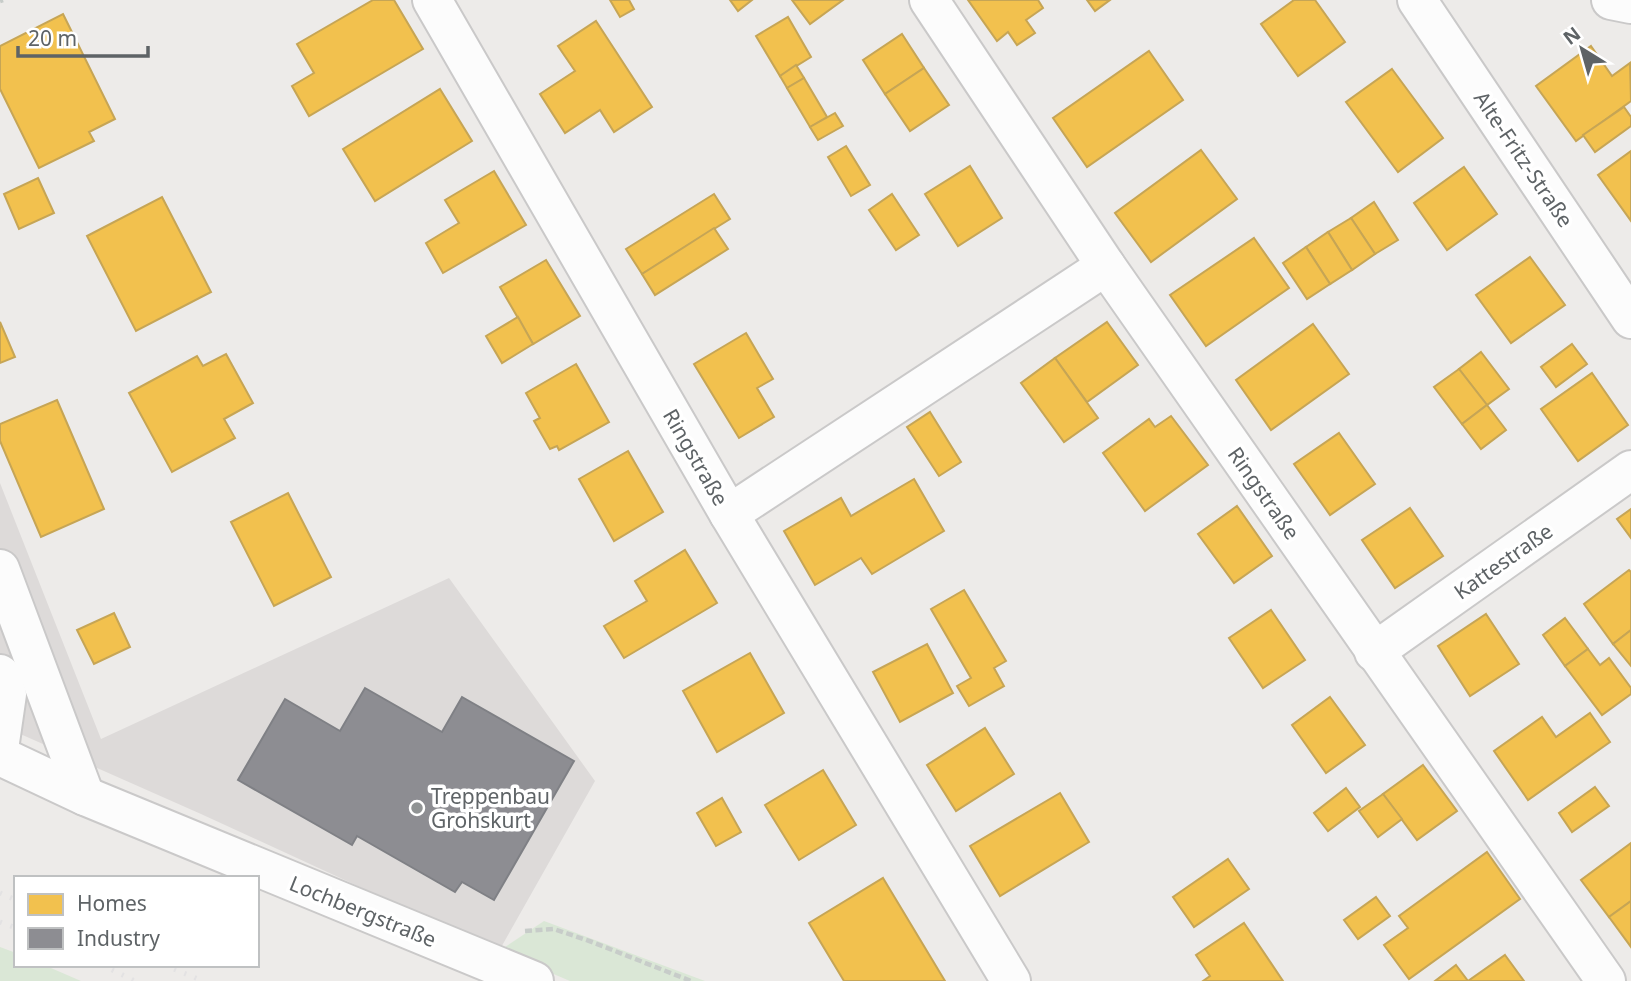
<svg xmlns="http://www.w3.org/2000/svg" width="1631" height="981" viewBox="0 0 1631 981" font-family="'Noto Sans',sans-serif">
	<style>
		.industrial { fill: #dddad9 }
		.green { fill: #dae7d6 }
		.homes { fill: #f2c14e; stroke: #c6a555; stroke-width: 2 }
		.industry { fill: #8d8d92; stroke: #7f8085; stroke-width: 2 }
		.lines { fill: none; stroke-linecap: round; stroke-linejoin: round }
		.minor-casing { stroke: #cac9c9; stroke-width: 42 }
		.path { stroke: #c7ccc9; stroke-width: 4.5; stroke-dasharray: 7 3.5; stroke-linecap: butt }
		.minor { stroke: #fcfcfc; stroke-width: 38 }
		.rail { stroke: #e3e2e3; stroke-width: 5; stroke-dasharray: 2 9; stroke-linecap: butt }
		.poi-dot { fill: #909394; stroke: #fff; stroke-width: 2.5 }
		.labels { text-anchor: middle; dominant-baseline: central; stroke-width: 7; stroke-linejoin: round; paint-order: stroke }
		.street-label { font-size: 21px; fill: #5e6366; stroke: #fff }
		.poi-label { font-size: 21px; fill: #5e6366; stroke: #fff; text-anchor: start }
	</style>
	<rect width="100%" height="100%" fill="#edebe9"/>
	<!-- industrial -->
	<path class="industrial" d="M0 483 101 739 449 578 595 781 499 951 201 814 0 725Z"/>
	<!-- green -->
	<g class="green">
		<path d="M544 921 705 981H570L499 951Z"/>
		<path d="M0 947 16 953V965H44L81 981H0Z"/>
	</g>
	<!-- homes -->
	<g class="homes">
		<path d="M373 0H394L423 49 309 116 292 86 314 73 297 44Z"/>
		<path d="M610 0H629L634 9 620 17Z"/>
		<path d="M730 0H752L738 11Z"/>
		<path d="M792 0H843L810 24Z"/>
		<path d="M968 0H1038L1043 8 1026 20 1035 33 1017 45 1008 32 997 41Z"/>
		<path d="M1087 0H1110L1095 11Z"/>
		<path d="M1294 0H1315L1345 42 1298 76 1261 24Z"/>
		<path d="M63 14 115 119 89 132 94 141 39 168 0 89V46Z"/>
		<path d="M788 17 811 57 780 76 756 36Z"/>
		<path d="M596 21 652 107 614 132 600 110 565 133 540 94 575 71 558 46Z"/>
		<path d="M902 34 924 68 885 94 863 60Z"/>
		<path d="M1591 46 1612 76 1630 63 1631 101 1576 141 1536 86Z"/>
		<path d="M1149 51 1183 100 1087 167 1053 118Z"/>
		<path d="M796 65 804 78 787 88 780 76Z"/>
		<path d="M924 68 949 105 910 131 885 94Z"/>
		<path d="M1392 69 1443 138 1398 172 1346 102Z"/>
		<path d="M804 78 827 117 810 127 787 88Z"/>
		<path d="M440 89 472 141 375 201 343 149Z"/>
		<path d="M1624 107 1631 117V126L1595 152 1583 135Z"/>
		<path d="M835 113 843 126 818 140 810 127Z"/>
		<path d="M846 146 870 185 851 196 828 157Z"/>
		<path d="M1201 150 1237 199 1151 262 1115 213Z"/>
		<path d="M1631 151V221L1598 175Z"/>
		<path d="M970 166 1002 218 958 246 925 194Z"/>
		<path d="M1464 167 1497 214 1447 250 1414 203Z"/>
		<path d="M494 171 526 225 443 273 426 243 459 223 445 200Z"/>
		<path d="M38 178 54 213 19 229 4 194Z"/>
		<path d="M714 194 730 219 642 274 626 249Z"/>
		<path d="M892 194 919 235 896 250 869 210Z"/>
		<path d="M162 197 211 292 136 331 87 236Z"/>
		<path d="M1374 202 1398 240 1375 254 1351 218Z"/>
		<path d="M1351 218 1375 254 1352 270 1328 232Z"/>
		<path d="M714 228 728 249 655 295 642 274Z"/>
		<path d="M1328 232 1352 270 1330 284 1306 247Z"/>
		<path d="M1254 238 1289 288 1206 346 1170 295Z"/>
		<path d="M1306 247 1330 284 1307 299 1283 263Z"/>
		<path d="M1530 257 1565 305 1511 343 1476 295Z"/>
		<path d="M546 260 580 316 533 344 500 287Z"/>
		<path d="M518 317 533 344 502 363 486 336Z"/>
		<path d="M0 322 15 357 0 363Z"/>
		<path d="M1107 322 1138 365 1087 402 1055 358Z"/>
		<path d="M1313 324 1349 374 1271 430 1236 380Z"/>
		<path d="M746 333 773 379 757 388 774 417 739 438 694 364Z"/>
		<path d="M1572 344 1587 364 1556 387 1541 367Z"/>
		<path d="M1481 352 1509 389 1487 405 1459 369Z"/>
		<path d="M226 354 253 403 224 419 235 438 172 472 129 393 197 356 203 366Z"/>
		<path d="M1055 358 1098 418 1064 442 1021 383Z"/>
		<path d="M576 364 609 422 559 450 557 446 550 449 534 421 540 418 526 393Z"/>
		<path d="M1459 369 1487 405 1462 424 1434 387Z"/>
		<path d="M1592 373 1628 425 1578 461 1541 409Z"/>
		<path d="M57 400 104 509 41 537 0 441V424Z"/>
		<path d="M1487 405 1506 430 1481 449 1462 424Z"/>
		<path d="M930 412 961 462 939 476 907 427Z"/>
		<path d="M1171 416 1208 465 1145 511 1103 453 1149 419 1155 427Z"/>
		<path d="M1339 433 1375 484 1330 515 1294 464Z"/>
		<path d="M628 451 663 512 614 541 579 479Z"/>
		<path d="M914 479 944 531 872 574 861 558 815 585 784 531 841 498 851 516Z"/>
		<path d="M288 493 331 577 274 606 231 522Z"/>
		<path d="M1237 506 1272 556 1234 583 1198 534Z"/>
		<path d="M1410 508 1443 556 1395 588 1362 540Z"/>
		<path d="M1631 509V538L1617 519Z"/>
		<path d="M685 550 717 603 624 658 604 626 647 601 635 581Z"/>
		<path d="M1629 570 1631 572V630L1613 644 1584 604Z"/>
		<path d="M964 590 1006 661 994 668 1004 686 969 706 957 686 971 678 931 609Z"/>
		<path d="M1271 610 1305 660 1263 688 1229 638Z"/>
		<path d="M114 613 130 647 94 664 77 630Z"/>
		<path d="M1486 614 1519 664 1470 696 1438 646Z"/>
		<path d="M1565 618 1588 649 1565 666 1543 635Z"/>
		<path d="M1631 630V666L1613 644Z"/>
		<path d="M927 644 953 693 900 722 873 672Z"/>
		<path d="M1588 649 1600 665 1609 658 1631 688V694L1602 715 1565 666Z"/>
		<path d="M750 653 784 713 717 752 683 691Z"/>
		<path d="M1330 697 1365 745 1326 773 1292 725Z"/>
		<path d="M1590 713 1610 742 1528 800 1494 751 1542 717 1556 737Z"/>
		<path d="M985 728 1014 774 956 811 927 765Z"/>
		<path d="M1423 765 1457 811 1417 840 1383 794Z"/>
		<path d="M823 770 856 825 799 860 765 805Z"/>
		<path d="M1595 787 1609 806 1572 832 1559 813Z"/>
		<path d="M1346 788 1360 807 1328 831 1314 813Z"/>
		<path d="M1060 793 1089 842 1000 896 970 846Z"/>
		<path d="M1383 794 1402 819 1378 837 1359 811Z"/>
		<path d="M722 798 741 832 716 846 697 813Z"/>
		<path d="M1631 843V901L1609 917 1581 880Z"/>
		<path d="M1487 852 1520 899 1409 979 1384 945 1408 928 1399 916Z"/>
		<path d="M1228 859 1249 889 1194 927 1173 897Z"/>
		<path d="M883 878 945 981H844L809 923Z"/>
		<path d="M1376 897 1390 916 1358 939 1344 920Z"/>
		<path d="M1631 901V947L1609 917Z"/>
		<path d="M1244 923 1283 981H1203L1210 976 1196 955Z"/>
		<path d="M1505 955 1524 981H1468Z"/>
		<path d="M1456 965 1468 981H1435Z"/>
	</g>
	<!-- industry -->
	<path class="industry" d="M365 688 442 732 462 697 574 761 494 900 462 882 455 892 357 836 352 845 238 780 285 699 340 731Z"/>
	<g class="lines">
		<!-- minor casing -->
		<g class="minor-casing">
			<g id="minor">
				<path d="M432 0 729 514 1011 981"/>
				<path d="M929 0 1106 266 1606 981"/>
				<path d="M1417 0 1631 319"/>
				<path d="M1611 0 1631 4"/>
				<path d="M729 514 1106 266"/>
				<path d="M0 569 85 796"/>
				<path d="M1374 652 1631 470"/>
				<path d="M0 674 7 694 0 742"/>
				<path d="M0 756 85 796 534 981"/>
			</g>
		</g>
		<!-- path -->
		<g class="path">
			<path d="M0 1 3 0"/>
			<path d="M525 931 554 929 592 942 691 981"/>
		</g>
		<!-- minor -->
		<use href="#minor" class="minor"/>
		<!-- rail -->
		<g class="rail">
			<path d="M0 893 16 900"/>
			<path d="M0 922 16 928"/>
			<path d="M102 965 135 981"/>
			<path d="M164 965 203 981"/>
		</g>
	</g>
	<!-- markers -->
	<circle class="poi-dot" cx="417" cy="808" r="7"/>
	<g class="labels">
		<!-- street labels -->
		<g class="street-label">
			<text transform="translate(1524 159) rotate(56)">Alte-Fritz-Straße</text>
			<text transform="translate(696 457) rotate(60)">Ringstraße</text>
			<text transform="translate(1264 493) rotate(55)">Ringstraße</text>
			<text transform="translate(1503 561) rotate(-35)">Kattestraße</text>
			<text transform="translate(363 911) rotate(22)">Lochbergstraße</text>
		</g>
		<!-- poi labels -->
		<g class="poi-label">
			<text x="431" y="796">Treppenbau<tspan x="431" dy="24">Grohskurt</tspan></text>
		</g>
	</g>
	<!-- legend -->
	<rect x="14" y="876" width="245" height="91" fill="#ffffff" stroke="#bfc1c2" stroke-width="2"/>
	<rect x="28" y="894" width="35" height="21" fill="#f2c14e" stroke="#bfc1c2" stroke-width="2"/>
	<text x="77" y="911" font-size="21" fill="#5e6366">Homes</text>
	<rect x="28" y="928" width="35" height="21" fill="#8d8d92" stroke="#bfc1c2" stroke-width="2"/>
	<text x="77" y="946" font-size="21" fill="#5e6366">Industry</text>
	<!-- north arrow -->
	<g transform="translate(1582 49) rotate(323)" stroke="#ffffff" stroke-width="5" paint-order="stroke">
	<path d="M0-5L12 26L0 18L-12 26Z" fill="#5e6366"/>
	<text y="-10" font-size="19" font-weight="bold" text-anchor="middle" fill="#5e6366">N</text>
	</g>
	<!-- scale -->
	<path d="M18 46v10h130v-10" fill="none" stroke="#5e6366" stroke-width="3.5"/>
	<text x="28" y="46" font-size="21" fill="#5e6366" stroke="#ffffff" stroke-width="5" paint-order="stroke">20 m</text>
</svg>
